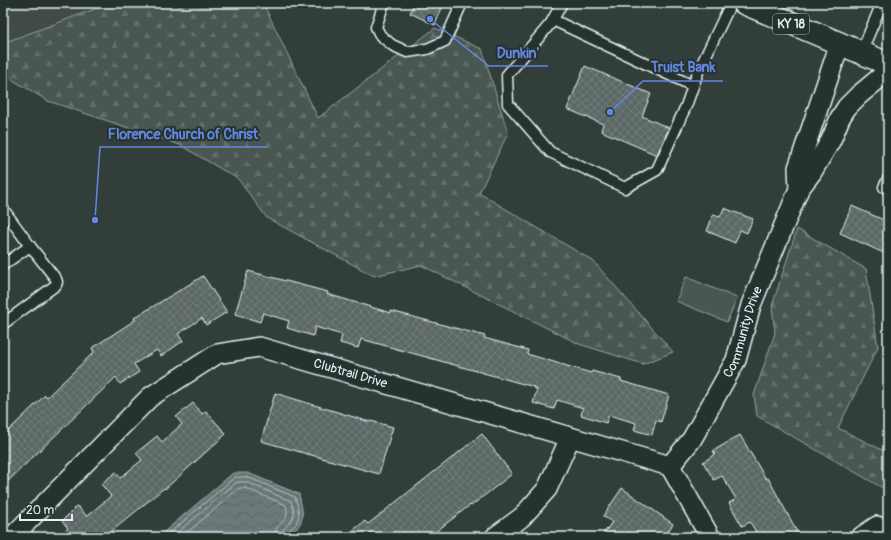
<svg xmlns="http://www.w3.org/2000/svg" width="891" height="540" viewBox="0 0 891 540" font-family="Pangolin,sans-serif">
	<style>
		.built { fill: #3f4b46 }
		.green { fill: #495651; stroke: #98a4a4 }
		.forest { fill: url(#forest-firs); stroke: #98a4a4 }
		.water { fill: url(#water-waves); stroke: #9ea9ab }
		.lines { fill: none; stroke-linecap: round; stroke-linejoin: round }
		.shore { stroke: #b7c1c5; stroke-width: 1 }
		.building { fill: url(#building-cross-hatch); stroke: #e8f1f8 }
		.lane-casing { stroke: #e8f1f8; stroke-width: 13 }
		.street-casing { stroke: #e8f1f8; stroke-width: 22 }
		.primary-casing { stroke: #e8f1f8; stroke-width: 25 }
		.lane { stroke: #26332d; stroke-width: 10 }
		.street { stroke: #26332d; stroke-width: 19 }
		.primary { stroke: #26332d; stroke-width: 22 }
		.labels { text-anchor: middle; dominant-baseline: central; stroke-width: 4; stroke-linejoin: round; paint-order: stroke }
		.shield { fill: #26332d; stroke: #aeb8bb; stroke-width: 1 }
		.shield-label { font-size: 12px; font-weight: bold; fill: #e8f1f8 }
		.street-label { font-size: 13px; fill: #e8f1f8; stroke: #26332d }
		.leader { fill: none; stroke: #6487e3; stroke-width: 1.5 }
		.callout-dot { fill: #6487e3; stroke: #26332d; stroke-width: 1.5 }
		.callout-label { font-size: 14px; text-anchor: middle; font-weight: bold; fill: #6487e3; stroke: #26332d; stroke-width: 4; stroke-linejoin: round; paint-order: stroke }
	</style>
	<defs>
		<pattern id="forest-firs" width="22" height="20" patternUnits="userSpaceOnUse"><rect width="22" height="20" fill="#495651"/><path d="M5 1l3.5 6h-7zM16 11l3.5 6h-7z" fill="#636f6b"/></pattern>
		<pattern id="water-waves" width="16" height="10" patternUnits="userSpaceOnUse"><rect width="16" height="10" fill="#6d7978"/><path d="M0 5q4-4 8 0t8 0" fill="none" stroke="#5b6363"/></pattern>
		<pattern id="building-cross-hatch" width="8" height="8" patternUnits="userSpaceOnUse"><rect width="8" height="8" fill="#5c6865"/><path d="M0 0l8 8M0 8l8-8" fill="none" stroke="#737e7c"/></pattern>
	</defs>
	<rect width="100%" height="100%" fill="#323e39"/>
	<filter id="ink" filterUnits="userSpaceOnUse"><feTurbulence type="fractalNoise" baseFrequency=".025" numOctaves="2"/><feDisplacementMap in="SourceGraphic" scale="8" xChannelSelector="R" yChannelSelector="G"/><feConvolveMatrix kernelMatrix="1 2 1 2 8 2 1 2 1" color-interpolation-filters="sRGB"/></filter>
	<g filter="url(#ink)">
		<!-- built -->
		<path class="built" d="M3 3H111L3 43Z"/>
		<!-- green -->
		<path class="green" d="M686 277 737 298 727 322 676 301Z"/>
		<!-- forest -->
		<g class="forest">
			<path d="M111 3H244L265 7 318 118 435 28 482 49 508 133 479 193 593 261 673 352 643 364 579 344 421 265 374 276 267 218 238 179 180 145 48 101 3 74V43Z"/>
			<path d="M797 229 866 269 878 347 838 428 888 453V491L757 416 754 395 775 333 772 306Z"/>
		</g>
		<!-- water -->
		<path class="water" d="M233 473H248L299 494C304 517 306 521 288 537H158Z"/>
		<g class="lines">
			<!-- shore -->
			<g class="shore">
				<path d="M165 537 235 477H247L295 497C298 507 302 519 293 527 289 530 286 532 285 537"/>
				<path d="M172 537 237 482H246L291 501C292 504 294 510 294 514 293 524 281 527 280 537"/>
				<path d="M182 537 239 488H245L286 505C291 525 275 520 274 537"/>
			</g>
		</g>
		<!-- building -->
		<g class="building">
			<path d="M414 3H444L435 25 410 13Z"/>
			<path d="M585 66 651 94 642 116 669 128 657 155 601 131 603 124 567 109Z"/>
			<path d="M852 206 888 222V255L840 233Z"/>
			<path d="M724 208 753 219 747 233 740 230 735 243 707 231 713 215 720 217Z"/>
			<path d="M248 271 328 292 327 294 391 313V311L485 336 484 338 528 350 527 354 591 373 592 371 621 379V381L669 395 661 422 656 420 652 435 634 430 636 423 609 415 606 423 581 415 583 408 557 400 554 409 533 403 537 389 533 388 534 387 361 339 358 348 340 343 342 335 315 327 313 336 287 328 289 321 263 313 260 322 235 314Z"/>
			<path d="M203 276 227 312 206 325 202 318 178 334 183 341 161 356 157 350 134 364 139 372 120 384 116 377 3 486V436L45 395 47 397 94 352 92 348 135 320 134 318Z"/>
			<path d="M275 393 370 422 371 421 393 427 379 474 261 441Z"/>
			<path d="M193 403 202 414 206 411 226 434 165 489 164 488 105 537H59L68 528 62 521 77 506 87 516 111 496 101 484 116 472 120 478 142 460 136 453 157 436 162 442 182 424 176 417Z"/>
			<path d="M482 434 512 474 471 506 470 505 429 537H344L365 521 368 524Z"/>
			<path d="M740 435 766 479 768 478 800 537H759L750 522 742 526 729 503 736 499 722 476 714 480 703 462 715 454 713 451Z"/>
			<path d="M622 488 673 524 664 537H601L612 522 603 516Z"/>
		</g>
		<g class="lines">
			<!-- lane casing -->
			<g class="lane-casing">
				<g id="lane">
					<path d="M384 3 376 27 380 35 392 45 407 52 427 49 445 41 462 3"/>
					<path d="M562 3 551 23 507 75 508 104 550 152 625 188 657 170 686 106 698 72 731 3"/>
					<path d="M553 20 693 86"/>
					<path d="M861 53 882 3"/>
					<path d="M888 179 884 187 888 189"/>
					<path d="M3 209 30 246 3 265"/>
					<path d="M3 324 56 285 57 282 56 279 30 246"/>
				</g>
			</g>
			<!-- street casing -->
			<g class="street-casing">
				<g id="street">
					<path d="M799 189 798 168 840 43"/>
					<path id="s1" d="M670 466 692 439 736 360 751 305 799 189 812 172 831 140 840 118 847 107 859 95 888 71"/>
					<path id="s2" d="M12 537 150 397 217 354 259 347 670 466 710 537"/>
					<path d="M495 537 522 517 547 489 570 438"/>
					<path d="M861 537 877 526"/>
				</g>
			</g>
			<!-- primary casing -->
			<g class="primary-casing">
				<path id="primary" d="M744 3 888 64"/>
			</g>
			<!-- lane -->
			<use href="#lane" class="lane"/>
			<!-- street -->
			<use href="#street" class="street"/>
			<!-- primary -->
			<use href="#primary" class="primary"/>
		</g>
	</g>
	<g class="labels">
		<!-- shield labels -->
		<rect class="shield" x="773" y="14" width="36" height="20" rx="3"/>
		<g class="shield-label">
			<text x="791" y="24">KY 18</text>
		</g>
		<!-- street labels -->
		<g class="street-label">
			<text stroke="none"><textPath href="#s1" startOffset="154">Community Drive</textPath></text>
			<text stroke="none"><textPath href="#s2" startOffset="414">Clubtrail Drive</textPath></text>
		</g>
	</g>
	<!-- callouts -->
	<path class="leader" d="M430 19L489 66H548M610 112L643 81H723M95 220L100 147H267"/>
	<g class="callout-dot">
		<circle cx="430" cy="19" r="4"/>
		<circle cx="610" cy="112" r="4"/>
		<circle cx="95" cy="220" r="4"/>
	</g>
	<g class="callout-label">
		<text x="518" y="58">Dunkin'</text>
		<text x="683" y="72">Truist Bank</text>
		<text x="183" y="139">Florence Church of Christ</text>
	</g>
	<!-- margin -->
	<rect width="891" height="540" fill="none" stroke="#26332d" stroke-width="16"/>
	<rect x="8" y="8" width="875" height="524" fill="none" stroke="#e8f1f8" stroke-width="1.5" filter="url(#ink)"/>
	<!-- scale -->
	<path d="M20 514v6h52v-6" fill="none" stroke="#e8f1f8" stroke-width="2"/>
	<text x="26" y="514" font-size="12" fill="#e8f1f8" stroke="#26332d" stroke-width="3" paint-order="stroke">20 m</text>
</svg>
